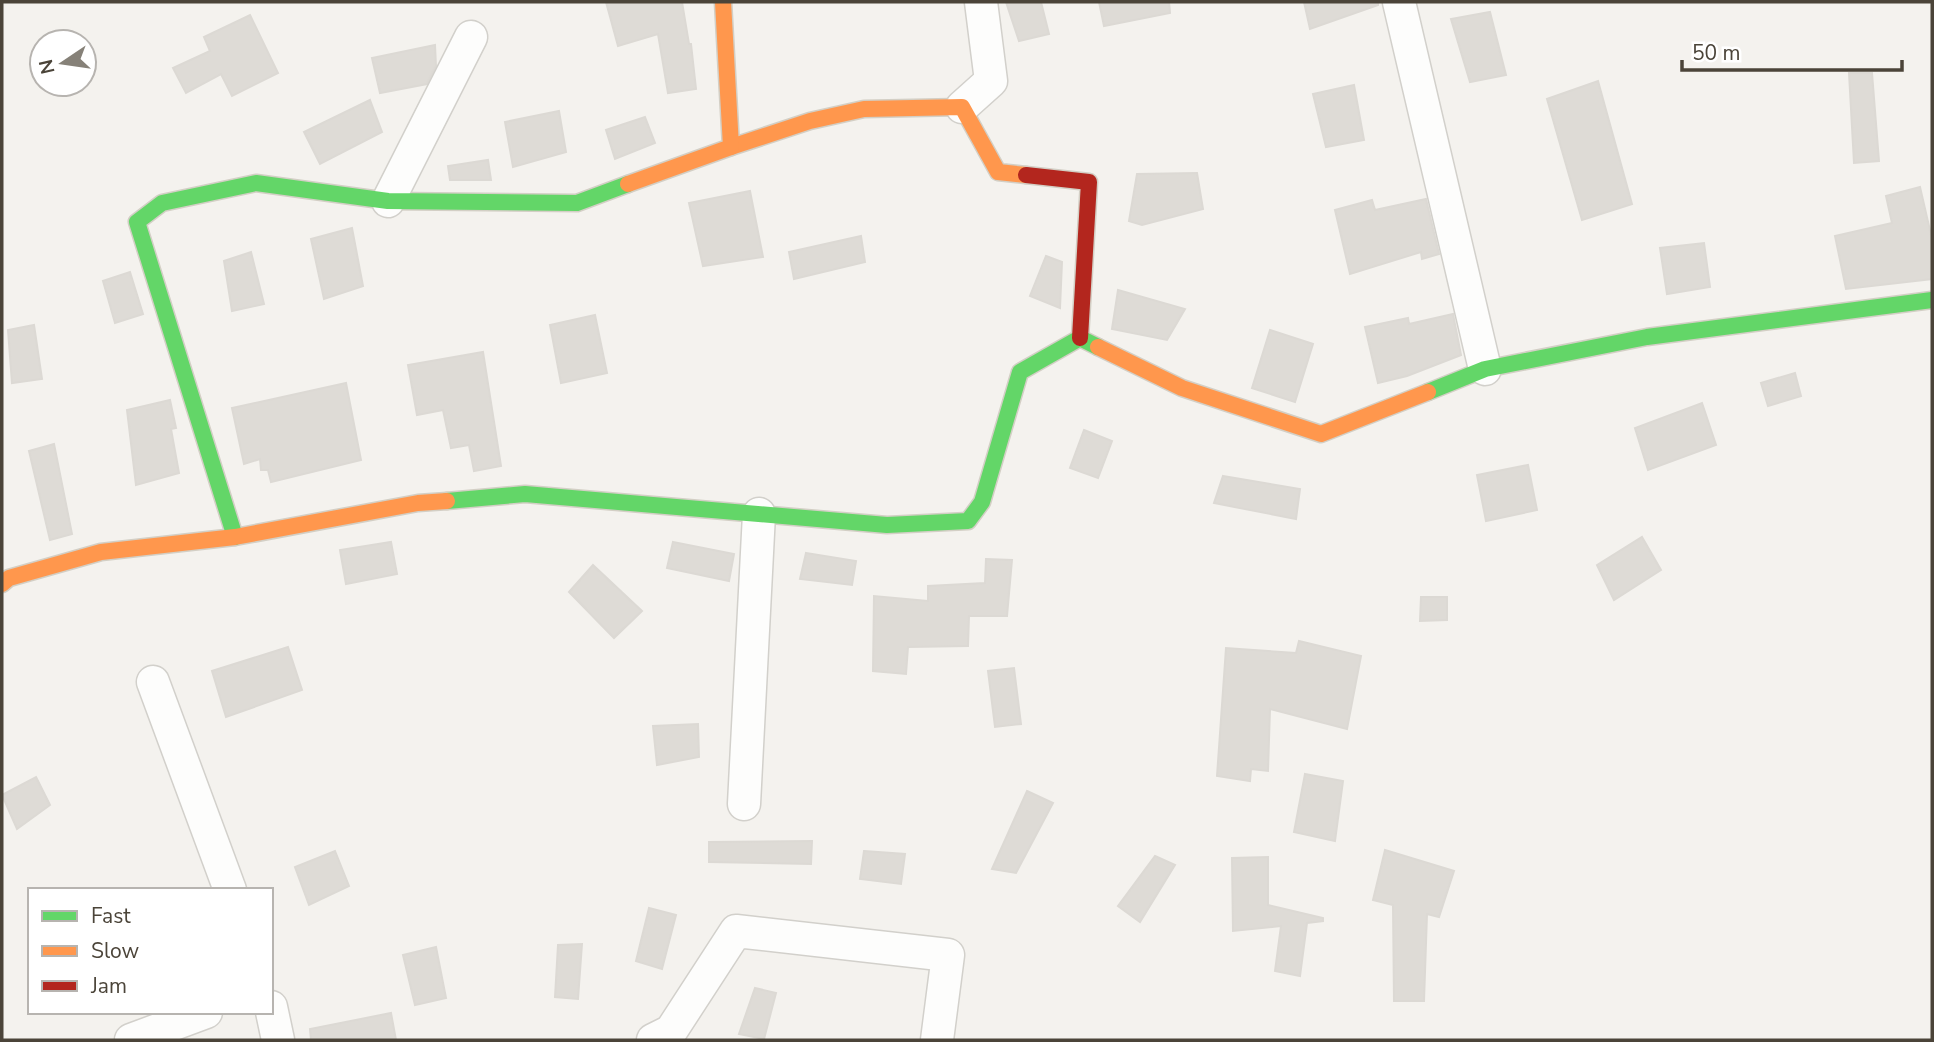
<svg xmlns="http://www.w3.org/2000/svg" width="1934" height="1042" viewBox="0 0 1934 1042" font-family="'Nunito Sans',sans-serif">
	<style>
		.building { fill: #dedbd6; stroke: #dcd9d4; stroke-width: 2 }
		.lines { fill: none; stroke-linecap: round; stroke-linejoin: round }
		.street-casing { stroke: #d2d0cb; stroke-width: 35 }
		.fast-casing { stroke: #d3cfc5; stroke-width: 19 }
		.slow-casing { stroke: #d3cfc5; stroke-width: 19 }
		.jam-casing { stroke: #d3cfc5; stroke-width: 19 }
		.street { stroke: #fdfdfc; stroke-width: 32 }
		.fast { stroke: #63d668; stroke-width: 16 }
		.slow { stroke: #ff974d; stroke-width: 16 }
		.jam { stroke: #b3261e; stroke-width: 16 }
	</style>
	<rect width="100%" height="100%" fill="#f4f2ee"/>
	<!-- building -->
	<g class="building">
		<path d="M606 2H682L689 44H691L696 89 668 93 658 34 618 46Z"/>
		<path d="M1006 2H1041L1049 34 1019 41Z"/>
		<path d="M1099 2H1169L1170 13 1104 26Z"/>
		<path d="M1304 2H1378V5L1310 29Z"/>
		<path d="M1490 12 1506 75 1470 82 1451 19Z"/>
		<path d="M250 15 278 73 232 96 221 74 186 93 173 68 210 51 204 37Z"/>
		<path d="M435 45 436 66 427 84 380 93 372 58Z"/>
		<path d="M1849 73H1872L1879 161 1854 163Z"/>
		<path d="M1598 81 1632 204 1582 220 1547 99Z"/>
		<path d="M1354 85 1364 140 1326 147 1313 94Z"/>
		<path d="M370 100 382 132 320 164 304 132Z"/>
		<path d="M559 111 566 152 513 167 505 122Z"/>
		<path d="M645 117 655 143 615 159 606 130Z"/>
		<path d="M488 160 491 180H450L448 166Z"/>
		<path d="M1197 173 1203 209 1142 225 1129 221 1137 174Z"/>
		<path d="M1920 187 1932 239V279L1846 289 1835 236 1892 223 1886 196Z"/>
		<path d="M750 191 763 257 703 266 689 203Z"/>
		<path d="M1426 199 1439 254 1422 259 1421 252 1350 274 1335 210 1372 200 1375 210Z"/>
		<path d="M352 228 363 286 324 299 311 239Z"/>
		<path d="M861 236 865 262 794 279 789 252Z"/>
		<path d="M1704 243 1710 287 1667 294 1660 248Z"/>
		<path d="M251 252 264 304 232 311 224 261Z"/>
		<path d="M1046 256 1062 262 1060 308 1030 296Z"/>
		<path d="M130 272 143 314 115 323 103 281Z"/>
		<path d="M1118 290 1185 309 1167 340 1112 329Z"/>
		<path d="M1453 314 1461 355 1407 376 1378 383 1365 327 1408 318 1409 324Z"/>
		<path d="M595 315 607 373 561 383 550 325Z"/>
		<path d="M34 325 42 379 12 383 8 330Z"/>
		<path d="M1270 330 1313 344 1295 402 1252 388Z"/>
		<path d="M483 352 501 466 474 471 469 445 451 448 443 410 417 415 408 365Z"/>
		<path d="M1795 373 1801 396 1768 406 1761 383Z"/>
		<path d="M346 383 361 460 271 482 268 470H261L260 459 244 464 232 408Z"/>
		<path d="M170 400 176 428 171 429 179 473 136 485 127 410Z"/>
		<path d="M1702 403 1716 445 1648 470 1635 428Z"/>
		<path d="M1084 430 1112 441 1098 478 1070 468Z"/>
		<path d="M54 444 72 534 50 540 29 451Z"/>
		<path d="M1528 465 1537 510 1486 521 1477 475Z"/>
		<path d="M1223 476 1300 489 1296 519 1214 503Z"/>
		<path d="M1642 537 1661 570 1614 600 1597 565Z"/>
		<path d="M391 542 397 574 346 584 340 550Z"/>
		<path d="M673 542 734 554 729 581 667 568Z"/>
		<path d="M806 553 856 561 852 585 800 579Z"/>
		<path d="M986 559 1012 560 1007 616H969L968 646 908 647 906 674 873 671 874 596 928 601V586L985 583Z"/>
		<path d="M593 565 642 611 614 638 569 592Z"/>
		<path d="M1421 597H1447V620L1420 621Z"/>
		<path d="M1299 641 1361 656 1347 729 1270 709 1268 771 1251 769 1250 781 1217 776 1226 648 1296 653Z"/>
		<path d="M288 647 302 690 226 717 212 671Z"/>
		<path d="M1014 668 1021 724 995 727 988 671Z"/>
		<path d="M698 724 699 757 657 765 653 726Z"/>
		<path d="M1305 774 1343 781 1335 841 1294 832Z"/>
		<path d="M36 777 50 805 17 829 2 795Z"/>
		<path d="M1027 791 1053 803 1016 873 992 869Z"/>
		<path d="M812 841 811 864 709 862V842Z"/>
		<path d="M1385 850 1454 871 1439 917 1427 914 1424 1001H1394L1393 905 1373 900Z"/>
		<path d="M335 851 349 886 309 905 295 867Z"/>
		<path d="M864 851 905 854 901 884 860 879Z"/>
		<path d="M1155 856 1175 865 1140 922 1118 906Z"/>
		<path d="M1268 857V905L1323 918V921L1307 923 1300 976 1275 971 1281 926 1233 931 1232 858Z"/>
		<path d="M649 908 676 915 662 969 636 961Z"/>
		<path d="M582 944 578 999 555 997 558 945Z"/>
		<path d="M436 947 446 998 415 1005 403 955Z"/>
		<path d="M755 988 776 993 764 1039 739 1034Z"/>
		<path d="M391 1013 396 1040H311L310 1029Z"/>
	</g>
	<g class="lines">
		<!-- street casing -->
		<g class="street-casing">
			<g id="street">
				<path d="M1399 2 1485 369"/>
				<path d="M962 107 991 81 981 2"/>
				<path d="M388 201 471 37"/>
				<path d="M153 682 230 890"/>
				<path d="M744 804 759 514"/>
				<path d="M271 1007 278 1040"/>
				<path d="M131 1040 206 1012"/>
				<path d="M653 1040 671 1031 736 931 948 955 937 1040"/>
			</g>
		</g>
		<!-- fast casing -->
		<g class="fast-casing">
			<g id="fast">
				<path d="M1428 392 1485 369 1647 337 1932 300"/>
				<path d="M447 501 525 494 887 525 968 521 982 502 1020 372 1080 338 1098 347"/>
				<path d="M235 537 137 222 162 203 256 183 388 201 577 203 628 184"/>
			</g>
		</g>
		<!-- slow casing -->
		<g class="slow-casing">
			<g id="slow">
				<path d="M731 147 810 121 864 109 962 107 998 172 1026 175"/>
				<path d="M628 184 731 147 723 2"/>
				<path d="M1098 347 1182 388 1321 434 1428 392"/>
				<path d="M2 584 9 578 101 552 235 537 418 503 447 501"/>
			</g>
		</g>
		<!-- jam casing -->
		<g class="jam-casing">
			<path id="jam" d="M1026 175 1089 182 1080 338"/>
		</g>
		<!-- street -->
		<use href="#street" class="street"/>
		<!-- fast -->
		<use href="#fast" class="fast"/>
		<!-- slow -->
		<use href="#slow" class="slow"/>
		<!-- jam -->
		<use href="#jam" class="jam"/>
	</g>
	<!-- border -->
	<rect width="1934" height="1042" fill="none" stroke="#4b4439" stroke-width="7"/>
	<!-- legend -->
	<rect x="28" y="888" width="245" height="126" fill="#ffffff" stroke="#b7b4b0" stroke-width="2"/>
	<rect x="42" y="911" width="35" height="10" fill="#63d668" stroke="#b7b4b0" stroke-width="2"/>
	<text x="91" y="923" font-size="21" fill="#4b4439">Fast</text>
	<rect x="42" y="946" width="35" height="10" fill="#ff974d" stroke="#b7b4b0" stroke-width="2"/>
	<text x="91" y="958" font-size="21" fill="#4b4439">Slow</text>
	<rect x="42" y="981" width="35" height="10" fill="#b3261e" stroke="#b7b4b0" stroke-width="2"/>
	<text x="91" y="993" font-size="21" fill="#4b4439">Jam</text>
	<!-- north arrow -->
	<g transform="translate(63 63) rotate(257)"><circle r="33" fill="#ffffff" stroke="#b7b4b0" stroke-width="2"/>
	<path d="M0-5L12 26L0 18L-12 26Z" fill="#868178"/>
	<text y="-10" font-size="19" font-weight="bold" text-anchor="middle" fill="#4b4439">N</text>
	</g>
	<!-- scale -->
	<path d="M1682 60v10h220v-10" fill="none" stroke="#4b4439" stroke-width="3.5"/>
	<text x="1692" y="60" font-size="21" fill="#4b4439" stroke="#ffffff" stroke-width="5" paint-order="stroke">50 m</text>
</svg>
